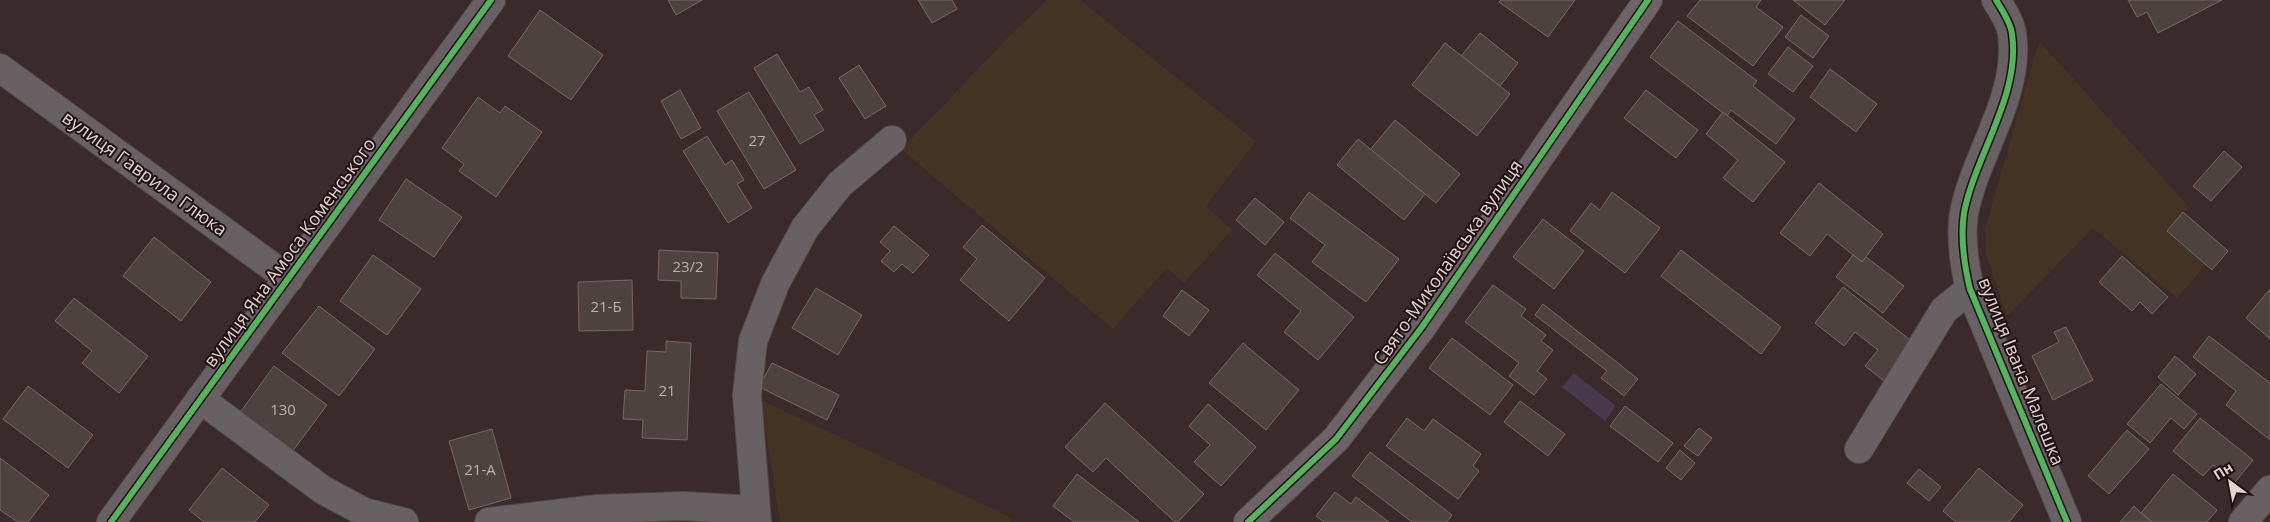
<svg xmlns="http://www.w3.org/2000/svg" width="2270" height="522" viewBox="0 0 2270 522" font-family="'Open Sans',sans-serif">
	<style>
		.green { fill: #432 }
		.water { fill: #48384b }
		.building { fill: #4e4240; stroke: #756866 }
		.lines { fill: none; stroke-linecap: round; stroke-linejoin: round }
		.street-casing { stroke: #544748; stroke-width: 30 }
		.secondary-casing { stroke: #544748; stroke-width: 30 }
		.street { stroke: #686163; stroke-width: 28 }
		.secondary { stroke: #6c6366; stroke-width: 28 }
		.cycleway-casing { stroke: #1e1112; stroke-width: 9 }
		.cycleway { stroke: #56b35d; stroke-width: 6 }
		.labels { text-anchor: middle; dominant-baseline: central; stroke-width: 4; stroke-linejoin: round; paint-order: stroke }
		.number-label { font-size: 15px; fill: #bfaeae }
		.street-label { font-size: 18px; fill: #e5d2d3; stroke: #1e1112 }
	</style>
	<rect width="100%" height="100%" fill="#3a2a2c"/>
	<!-- green -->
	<g class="green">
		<path d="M1047 0H1080L1256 141 1206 206 1232 230 1184 283 1167 268 1113 329 901 149C950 100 996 47 1047 0Z"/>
		<path d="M2039 41 2189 207 2167 231 2206 265 2177 298 2093 228 2007 316 1986 255 1985 229Z"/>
		<path d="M761 400 1012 518 1010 522H780Z"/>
	</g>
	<!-- water -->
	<path class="water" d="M1574 373 1616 406 1605 421 1562 387Z"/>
	<!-- building -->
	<g class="building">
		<path d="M668 0H702L676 15Z"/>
		<path d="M918 0H952L957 9 932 23Z"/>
		<path d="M1501 0H1575L1548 37 1499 2Z"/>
		<path d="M1700 0H1761L1756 7 1783 27 1753 66 1687 16Z"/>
		<path d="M1793 0H1845L1825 25Z"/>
		<path d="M2128 0H2222L2158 33 2147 12 2137 17Z"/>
		<path d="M540 10 603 55 571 100 508 56Z"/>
		<path d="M1801 15 1829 36 1813 58 1785 37Z"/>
		<path d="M1678 21 1757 81 1753 86 1795 119 1776 144 1731 110 1727 116 1650 57Z"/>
		<path d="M1480 33 1518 63 1500 86 1461 56Z"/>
		<path d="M1445 43 1510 94 1477 136 1412 85Z"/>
		<path d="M1788 47 1813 66 1793 92 1768 74Z"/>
		<path d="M777 54 800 92 809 87 823 110 814 115 824 130 800 144 754 68Z"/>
		<path d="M859 65 886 106 865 119 839 78Z"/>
		<path d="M1830 69 1877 104 1856 132 1810 97Z"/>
		<path d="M680 90 701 128 681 139 661 101Z"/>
		<path d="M1646 90 1698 130 1676 158 1624 118Z"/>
		<path d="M749 92 796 170 764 189 717 111Z"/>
		<path d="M478 97 500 113 505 106 542 132 496 197 459 171 464 164 442 148Z"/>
		<path d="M1723 112 1785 162 1753 202 1723 178 1738 160 1706 134Z"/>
		<path d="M1395 120 1460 174 1436 203 1370 150Z"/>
		<path d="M707 136 725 165 732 160 744 180 737 184 752 208 728 223 683 151Z"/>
		<path d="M1358 139 1425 194 1404 220 1337 165Z"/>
		<path d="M2224 151 2242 167 2211 201 2193 186Z"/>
		<path d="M406 179 462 217 434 257 379 220Z"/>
		<path d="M1819 183 1883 234 1862 262 1827 234 1810 256 1780 233Z"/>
		<path d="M1309 192 1399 259 1366 302 1312 262 1325 245 1290 218Z"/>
		<path d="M1612 192 1660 228 1625 273 1570 231 1591 203 1600 210Z"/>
		<path d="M1255 198 1284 222 1265 245 1236 220Z"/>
		<path d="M2183 212 2228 251 2212 270 2167 231Z"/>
		<path d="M1543 219 1584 251 1554 289 1513 257Z"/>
		<path d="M982 225 1045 278 1009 321 960 280 977 259 963 247Z"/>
		<path d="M894 226 929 255 913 273 902 264 894 272 881 261 890 251 880 242Z"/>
		<path d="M154 237 211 282 181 321 123 276Z"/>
		<path d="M659 250 718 253 716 299 681 298V281L658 280Z"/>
		<path d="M1681 250 1781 327 1761 354 1661 276Z"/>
		<path d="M1275 253 1354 317 1318 360 1284 332 1301 311 1257 275Z"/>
		<path d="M373 255 421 289 387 335 340 301Z"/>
		<path d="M1853 255 1862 262 1866 257 1904 286 1883 313 1836 277Z"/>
		<path d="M2122 256 2168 297 2152 314 2140 302 2132 311 2099 282Z"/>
		<path d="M632 280 633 330 579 331 578 282Z"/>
		<path d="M1493 285 1526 309 1521 316 1546 335 1541 341 1553 350 1537 371 1547 379 1534 395 1509 376 1519 363 1465 322Z"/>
		<path d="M1843 287 1914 343 1884 381 1865 366 1878 350 1855 332 1844 346 1815 323Z"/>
		<path d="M816 288 862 315 838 355 792 328Z"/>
		<path d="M2270 289V339L2246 318Z"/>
		<path d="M1182 290 1209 310 1189 336 1163 316Z"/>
		<path d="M74 298 148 356 119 393 82 363 92 351 55 321Z"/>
		<path d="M1543 304 1638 379 1624 396 1601 378 1607 371 1535 315Z"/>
		<path d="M319 306 375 349 339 396 282 353Z"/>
		<path d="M2066 327 2093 380 2053 400 2032 356 2059 342 2054 332Z"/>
		<path d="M2209 336 2270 383V440L2226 405 2236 391 2193 357Z"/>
		<path d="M1452 338 1513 385 1490 415 1429 368Z"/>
		<path d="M666 341 691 343 687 440 642 438 643 420 623 419 625 390 645 391 647 351 666 352Z"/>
		<path d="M1243 343 1299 390 1266 430 1209 383Z"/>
		<path d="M2175 356 2196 374 2178 395 2158 377Z"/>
		<path d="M772 363 839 395 827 420 759 387Z"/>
		<path d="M274 366 327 405 292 452 239 414Z"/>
		<path d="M2161 384 2197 414 2184 429 2171 418 2150 443 2127 424Z"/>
		<path d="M28 386 93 435 68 468 3 419Z"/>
		<path d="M1520 401 1565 434 1548 456 1504 422Z"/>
		<path d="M1105 403 1204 494 1178 522H1175L1106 458 1093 472 1065 447Z"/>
		<path d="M1208 404 1256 447 1221 486 1194 462 1210 445 1189 426Z"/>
		<path d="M1625 406 1673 443 1658 462 1610 426Z"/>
		<path d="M1407 418 1424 431 1433 419 1481 454 1473 466 1479 471 1458 499 1386 446Z"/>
		<path d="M2200 418 2253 460 2235 482 2213 465 2203 476 2173 451Z"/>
		<path d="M1699 428 1712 438 1698 456 1684 446Z"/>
		<path d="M492 429 511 498 469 510 449 441Z"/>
		<path d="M2127 430 2149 449 2109 494 2088 476Z"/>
		<path d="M1680 450 1695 463 1681 480 1666 468Z"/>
		<path d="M1370 452 1452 515 1447 522H1412L1352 476Z"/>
		<path d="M0 458 49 495 28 522H18L0 510Z"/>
		<path d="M222 468 269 505 255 522H204L189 510Z"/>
		<path d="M1979 468 2023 505 2009 522H1956L1943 511Z"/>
		<path d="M1919 469 1941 487 1929 501 1907 483Z"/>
		<path d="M1077 474 1139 522H1074L1053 506Z"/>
		<path d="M2173 474 2217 510 2207 522H2152L2141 513Z"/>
		<path d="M1335 492 1351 504 1356 497 1389 522H1324L1316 516Z"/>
		<path d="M2134 506 2141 513 2152 522H2120Z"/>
	</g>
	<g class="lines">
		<!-- street casing -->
		<g class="street-casing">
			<g id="street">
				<path d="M1996 0C2002 10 2011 23 2012 34 2021 95 1975 155 1964 213 1960 239 1964 264 1970 289L2067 522"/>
				<path d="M0 68 289 279"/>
				<path d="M200 399 323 490 364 512 404 522"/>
				<path d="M1859 449 1944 310 1970 289"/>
				<path d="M111 522 491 0"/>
				<path d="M489 522 597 509 683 506 755 510"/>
				<path d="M757 522 747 395 753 341 775 284 805 228 840 184 892 140"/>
				<path d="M2243 522 2270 490"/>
			</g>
		</g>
		<!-- secondary casing -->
		<g class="secondary-casing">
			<path id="secondary" d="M1248 522 1336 439 1422 327 1648 0"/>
		</g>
		<!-- street -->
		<use href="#street" class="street"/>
		<!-- secondary -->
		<use href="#secondary" class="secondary"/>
		<!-- cycleway casing -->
		<g class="cycleway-casing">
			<g id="cycleway">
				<path d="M1996 0C2002 10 2011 23 2012 34 2021 95 1975 155 1964 213 1960 239 1964 264 1970 289L2067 522"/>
				<path d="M111 522 491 0"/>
				<path d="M1248 522 1336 439 1422 327 1648 0"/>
			</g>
		</g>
		<!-- cycleway -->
		<use href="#cycleway" class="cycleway"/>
	</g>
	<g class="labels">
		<!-- number labels -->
		<g class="number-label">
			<text x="757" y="140">27</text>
			<text x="688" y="266">23/2</text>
			<text x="606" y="306">21-Б</text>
			<text x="667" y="390">21</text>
			<text x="283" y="409">130</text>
			<text x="480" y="469">21-А</text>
		</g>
		<!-- street labels -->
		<g class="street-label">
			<text transform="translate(145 173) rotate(36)">вулиця Гаврила Глюка</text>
			<text transform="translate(289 252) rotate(-54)">вулиця Яна Амоса Коменського</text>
			<text transform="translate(1447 262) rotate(-55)">Свято-Миколаївська вулиця</text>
			<text transform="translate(2022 371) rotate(68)">вулиця Івана Малешка</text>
		</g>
	</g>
	<!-- north arrow -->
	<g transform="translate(2230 482) rotate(328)" stroke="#1e1112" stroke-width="4" paint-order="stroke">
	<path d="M0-4L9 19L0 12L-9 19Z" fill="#e5d2d3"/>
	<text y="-8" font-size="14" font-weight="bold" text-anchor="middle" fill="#e5d2d3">Пн</text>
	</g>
</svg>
